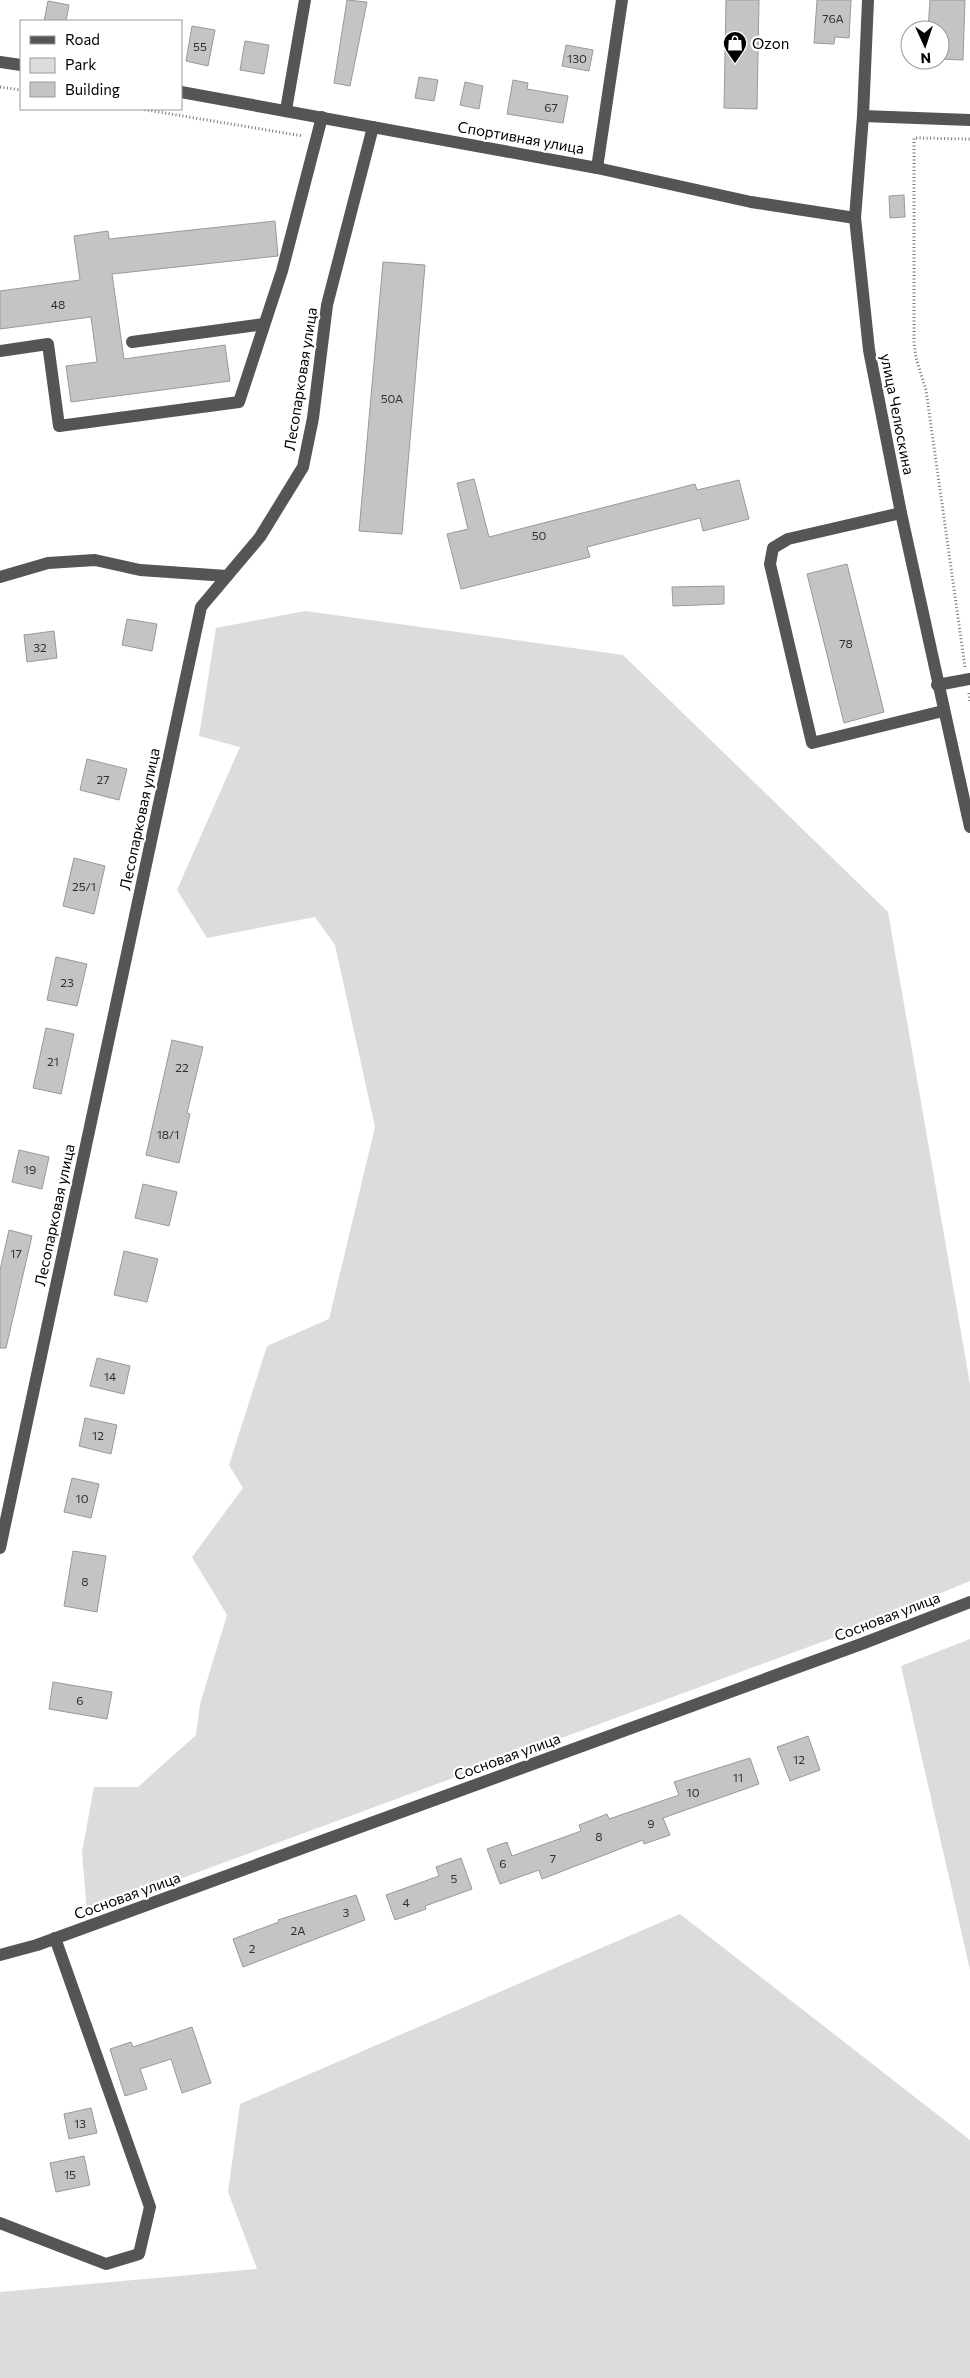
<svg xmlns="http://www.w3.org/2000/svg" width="970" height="2378" viewBox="0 0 970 2378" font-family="Commissioner,sans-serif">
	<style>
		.green { fill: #dcdcdc }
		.building { fill: #c4c4c4; stroke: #999 }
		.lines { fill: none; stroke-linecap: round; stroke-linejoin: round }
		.path { stroke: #777; stroke-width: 3; stroke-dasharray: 1 2.5; stroke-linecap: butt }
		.minor { stroke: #555; stroke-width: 12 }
		.labels { text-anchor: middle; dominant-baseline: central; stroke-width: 4.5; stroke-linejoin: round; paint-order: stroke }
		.number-label { font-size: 12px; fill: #313131 }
		.poi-label { font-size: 15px; fill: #000; stroke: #fff; text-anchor: start }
		.street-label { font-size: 15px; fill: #000; stroke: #fff }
	</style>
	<rect width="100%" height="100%" fill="#fff"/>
	<!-- green -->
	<g class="green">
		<path d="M305 611 623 655 888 912 970 1384V1581L830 1639 87 1913 82 1852 94 1787H138L196 1735 200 1704 227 1615 192 1557 243 1488 229 1465 267 1346 329 1319 375 1127 335 945 315 917 207 938 177 890 240 747 199 736 216 628Z"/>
		<path d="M970 1639V1970L901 1666Z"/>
		<path d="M680 1914 970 2140V2378H0V2292L257 2269 228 2192 240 2104Z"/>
	</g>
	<!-- building -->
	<g class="building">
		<path d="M347 0 367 2 350 86 334 83Z"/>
		<path d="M726 0H759L757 109 724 108Z"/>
		<path d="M817 0H851L849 38 835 37 834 44 814 43Z"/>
		<path d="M930 0H965L963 60 940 59V30H928Z"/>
		<path d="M48 1 69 5 66 21H44Z"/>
		<path d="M192 26 215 30 208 66 186 61Z"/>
		<path d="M245 41 269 45 264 74 240 70Z"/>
		<path d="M566 45 593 50 589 71 562 66Z"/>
		<path d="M419 77 438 80 434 101 415 98Z"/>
		<path d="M513 80 528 83 527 89 568 96 563 123 507 114Z"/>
		<path d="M465 82 483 86 479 109 460 105Z"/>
		<path d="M904 195 905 217 890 218 889 196Z"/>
		<path d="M275 221 278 256 112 274 124 359 225 345 230 381 71 402 66 366 97 362 91 317 0 329V291L80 280 74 236 108 231 109 239Z"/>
		<path d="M383 262 425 265 402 534 359 531Z"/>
		<path d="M474 479 489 537 695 484 697 490 739 480 749 519 703 531 700 518 587 547 590 557 461 589 447 534 468 529 457 483Z"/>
		<path d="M847 564 884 712 844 723 807 574Z"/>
		<path d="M724 586V604L673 606 672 587Z"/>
		<path d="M127 619 157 624 152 651 122 645Z"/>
		<path d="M54 631 57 658 27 662 24 635Z"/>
		<path d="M87 759 127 769 119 800 80 790Z"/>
		<path d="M74 858 105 866 94 914 63 906Z"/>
		<path d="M56 957 87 964 77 1006 47 1000Z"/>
		<path d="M46 1028 74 1034 61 1094 33 1088Z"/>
		<path d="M172 1040 203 1047 187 1113 190 1114 179 1163 146 1155Z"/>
		<path d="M19 1150 49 1157 42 1189 12 1182Z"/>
		<path d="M143 1184 177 1192 169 1226 135 1218Z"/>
		<path d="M9 1230 32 1236 6 1348H0V1270Z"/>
		<path d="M124 1251 158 1259 147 1302 114 1295Z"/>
		<path d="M97 1358 130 1366 124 1394 90 1386Z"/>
		<path d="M85 1418 117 1425 111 1454 79 1446Z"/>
		<path d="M72 1478 99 1484 91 1518 64 1512Z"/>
		<path d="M73 1551 106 1556 97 1612 64 1606Z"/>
		<path d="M53 1682 112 1692 107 1719 49 1709Z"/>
		<path d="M808 1736 820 1770 790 1781 777 1747Z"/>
		<path d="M750 1758 759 1784 663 1818 670 1835 644 1844 643 1840 542 1879 539 1870 500 1884 487 1849 507 1842 512 1856 581 1831 579 1825 607 1814 609 1819 679 1795 674 1782Z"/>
		<path d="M461 1858 472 1889 425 1906 426 1909 395 1920 386 1895 439 1876 436 1867Z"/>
		<path d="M356 1895 365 1920 243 1967 233 1939 279 1922 278 1920Z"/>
		<path d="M192 2027 211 2083 182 2093 171 2059 140 2069 147 2089 125 2096 110 2049 131 2042 133 2047Z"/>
		<path d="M91 2108 97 2133 69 2139 64 2114Z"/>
		<path d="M84 2156 90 2185 56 2192 50 2163Z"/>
	</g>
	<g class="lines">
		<!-- path -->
		<g class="path">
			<path d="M0 87 21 90"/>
			<path d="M141 109 303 136"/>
			<path d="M965 667 926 390 916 358 914 342V138L970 139"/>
			<path d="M969 693 970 702"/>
		</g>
		<!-- minor -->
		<g class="minor">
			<path d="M868 0 863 116 855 218 869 350 901 513 970 827"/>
			<path d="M0 62 21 65"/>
			<path d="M181 92 597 168 751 202 855 218"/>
			<path d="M286 110 305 0"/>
			<path d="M863 116 970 120"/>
			<path d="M597 168 622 0"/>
			<path d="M132 342 264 324"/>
			<path d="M0 351 48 344 59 426 239 402 282 271 322 117"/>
			<path d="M901 513 788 539 773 548 770 564 812 743 943 711"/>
			<path d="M0 577 48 563 95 560 140 570 227 576"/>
			<path d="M937 685 970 679"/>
			<path d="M0 1548 201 607 260 537 303 467 313 418 327 305 373 127"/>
			<path d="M0 1955 37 1945 864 1643 970 1602"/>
			<path d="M0 2223 106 2264 139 2254 150 2207 55 1938"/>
		</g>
	</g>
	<!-- icons -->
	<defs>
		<g id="shop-pin" transform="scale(1.25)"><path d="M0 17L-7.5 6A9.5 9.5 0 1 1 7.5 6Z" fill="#000" stroke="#fff"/><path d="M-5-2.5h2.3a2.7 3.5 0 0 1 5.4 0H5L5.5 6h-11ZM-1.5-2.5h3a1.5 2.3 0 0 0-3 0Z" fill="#fff"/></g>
	</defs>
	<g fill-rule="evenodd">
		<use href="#shop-pin" x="735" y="43"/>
	</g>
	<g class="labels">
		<!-- number labels -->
		<g class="number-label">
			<text x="833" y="18">76А</text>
			<text x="200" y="46">55</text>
			<text x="577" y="58">130</text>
			<text x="551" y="107">67</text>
			<text x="58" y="304">48</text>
			<text x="392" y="398">50А</text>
			<text x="539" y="535">50</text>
			<text x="846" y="643">78</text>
			<text x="40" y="647">32</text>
			<text x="103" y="779">27</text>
			<text x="84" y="886">25/1</text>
			<text x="67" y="982">23</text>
			<text x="53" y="1061">21</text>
			<text x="182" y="1067">22</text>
			<text x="168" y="1134">18/1</text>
			<text x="30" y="1169">19</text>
			<text x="16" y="1253">17</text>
			<text x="110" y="1376">14</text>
			<text x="98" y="1435">12</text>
			<text x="82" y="1498">10</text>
			<text x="85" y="1581">8</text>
			<text x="80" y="1700">6</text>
			<text x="799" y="1759">12</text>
			<text x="738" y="1777">11</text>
			<text x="693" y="1792">10</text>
			<text x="651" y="1823">9</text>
			<text x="599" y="1836">8</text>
			<text x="553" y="1858">7</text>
			<text x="503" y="1863">6</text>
			<text x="454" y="1878">5</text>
			<text x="406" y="1902">4</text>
			<text x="346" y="1912">3</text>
			<text x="298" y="1930">2А</text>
			<text x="252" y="1948">2</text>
			<text x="80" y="2123">13</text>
			<text x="70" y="2174">15</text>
		</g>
		<!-- poi labels -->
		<g class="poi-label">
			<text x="752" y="43">Ozon</text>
		</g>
		<!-- street labels -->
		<g class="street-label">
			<text transform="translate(521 137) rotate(10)">Спортивная улица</text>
			<text transform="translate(300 379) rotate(-81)">Лесопарковая улица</text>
			<text transform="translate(898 414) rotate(79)">улица Челюскина</text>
			<text transform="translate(139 819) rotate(-78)">Лесопарковая улица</text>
			<text transform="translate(54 1215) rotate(-78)">Лесопарковая улица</text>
			<text transform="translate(887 1616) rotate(-21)">Сосновая улица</text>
			<text transform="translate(507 1756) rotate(-20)">Сосновая улица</text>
			<text transform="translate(127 1895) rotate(-20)">Сосновая улица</text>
		</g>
	</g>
	<!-- legend -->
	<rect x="20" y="20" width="162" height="90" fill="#ffffff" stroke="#999999"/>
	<rect x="30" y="36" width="25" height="8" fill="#555555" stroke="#999999"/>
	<text x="65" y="45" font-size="15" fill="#000000">Road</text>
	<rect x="30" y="58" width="25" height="15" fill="#dcdcdc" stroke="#999999"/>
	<text x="65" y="70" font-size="15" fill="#000000">Park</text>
	<rect x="30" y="82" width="25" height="15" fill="#c4c4c4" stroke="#999999"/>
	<text x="65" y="95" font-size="15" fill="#000000">Building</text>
	<!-- north arrow -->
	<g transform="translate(925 45) rotate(177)"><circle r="24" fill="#ffffff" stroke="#999999"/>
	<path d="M0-4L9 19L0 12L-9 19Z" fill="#000000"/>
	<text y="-8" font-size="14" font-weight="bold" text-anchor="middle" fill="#000000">N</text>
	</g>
</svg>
